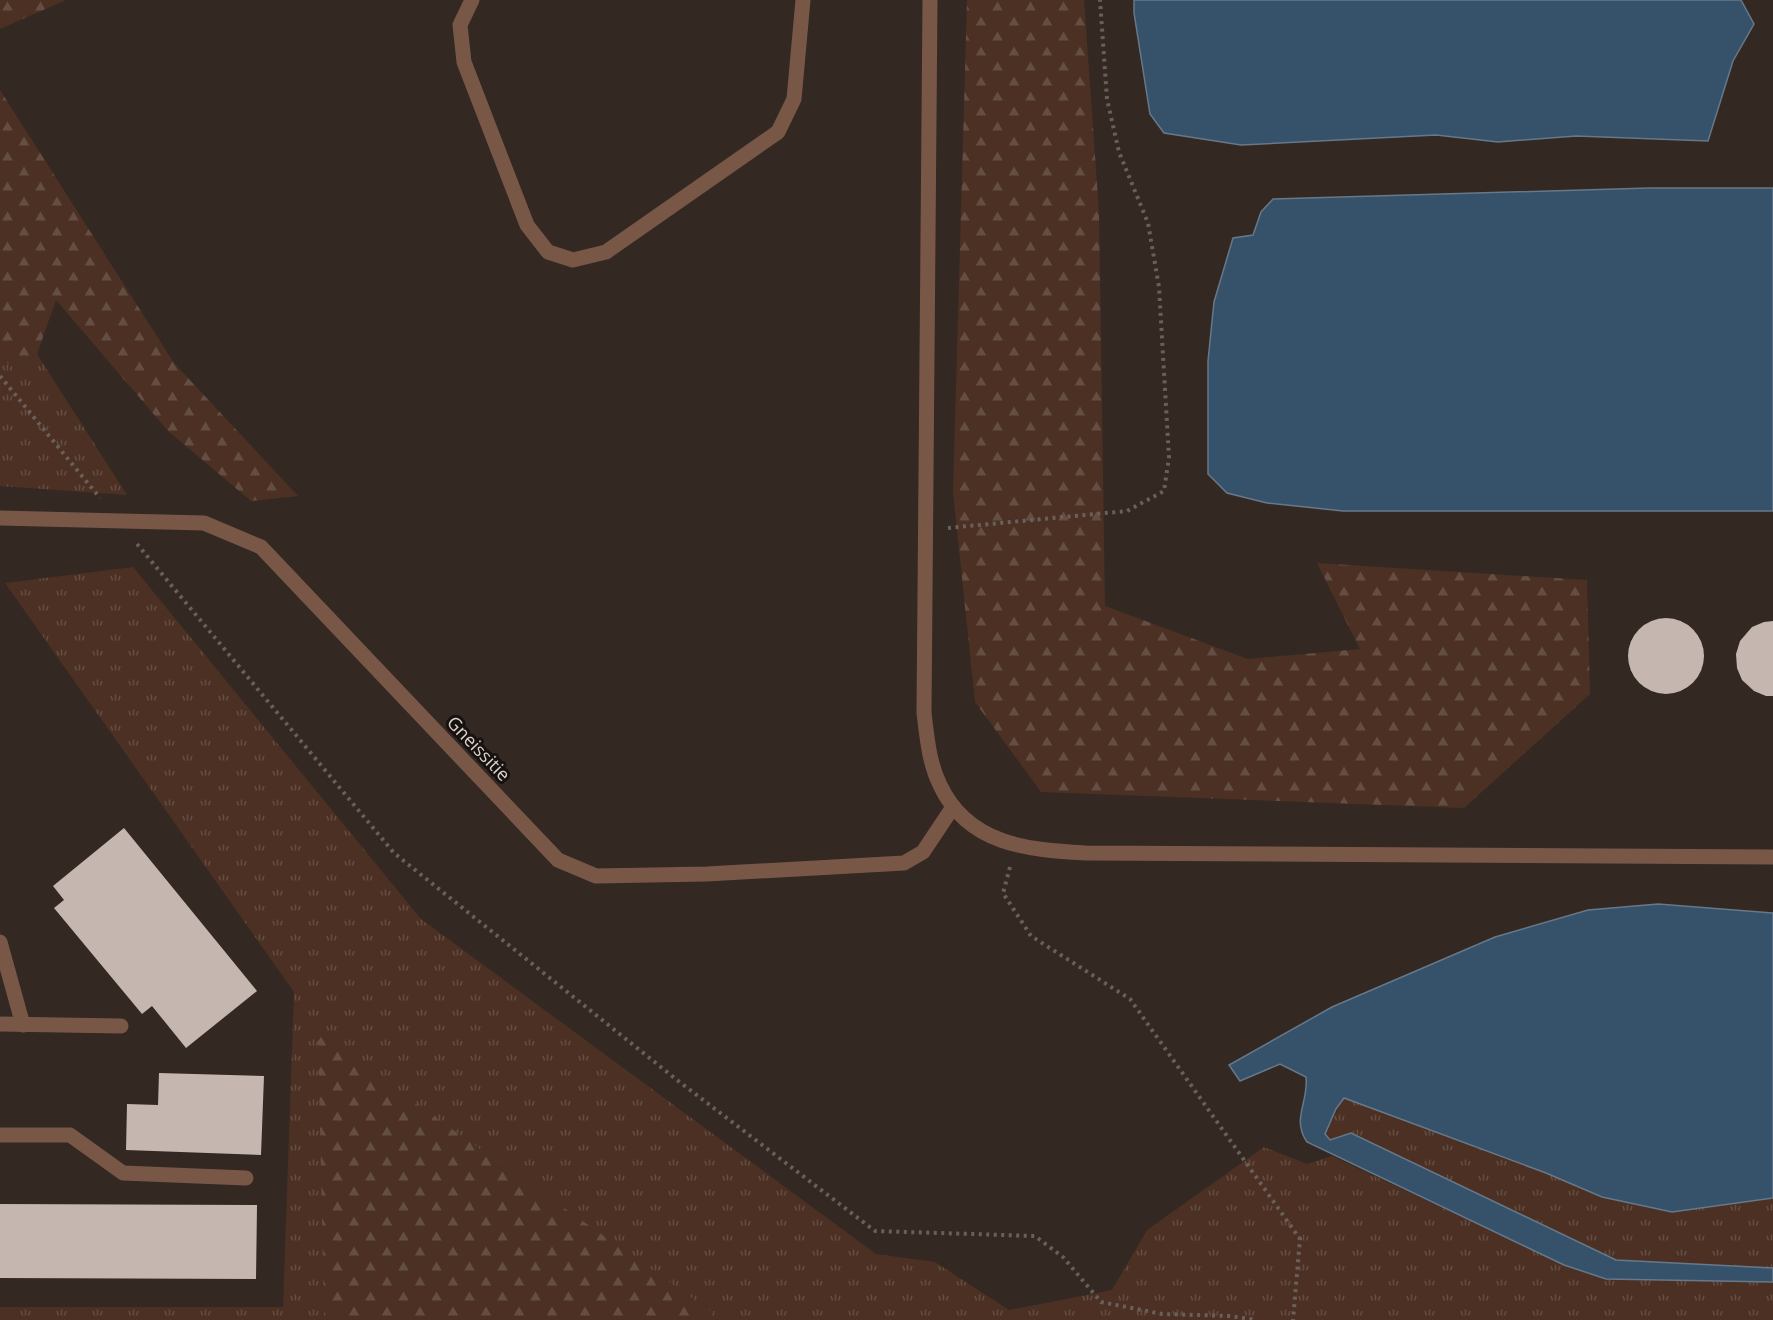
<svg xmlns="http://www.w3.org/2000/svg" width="1773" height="1320" viewBox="0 0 1773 1320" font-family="'Open Sans',sans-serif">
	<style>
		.grass { fill: url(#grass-tufts) }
		.forest { fill: url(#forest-firs) }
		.water { fill: #36526b; stroke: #677889; stroke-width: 1.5 }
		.building { fill: #c5b7b0 }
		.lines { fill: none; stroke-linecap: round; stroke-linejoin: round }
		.path { stroke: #6a605b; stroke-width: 4; stroke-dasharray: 3 4.5; stroke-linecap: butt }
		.minor { stroke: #795747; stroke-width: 15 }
		.labels { text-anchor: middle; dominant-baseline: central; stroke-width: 6; stroke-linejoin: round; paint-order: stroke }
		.street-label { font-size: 18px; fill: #dad2cf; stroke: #17120f }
	</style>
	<defs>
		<pattern id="grass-tufts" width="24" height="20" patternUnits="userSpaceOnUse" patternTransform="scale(1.5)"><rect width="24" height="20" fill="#4b3023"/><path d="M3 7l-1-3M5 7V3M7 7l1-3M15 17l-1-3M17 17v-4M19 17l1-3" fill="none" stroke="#644d42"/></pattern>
		<pattern id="forest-firs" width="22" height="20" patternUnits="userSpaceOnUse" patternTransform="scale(1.5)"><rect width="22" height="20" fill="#4b3023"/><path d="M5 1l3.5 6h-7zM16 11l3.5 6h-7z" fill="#644d42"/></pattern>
	</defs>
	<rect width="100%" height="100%" fill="#332822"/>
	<!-- grass -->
	<g class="grass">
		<path d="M37 354 127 495 0 486V358L16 369Z"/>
		<path d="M133 567 421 919 876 1254 935 1262 1009 1310 1112 1290 1147 1230 1264 1147 1307 1164 1332 1156 1564 1265 1606 1279 1773 1282V1320H0V1307H283L294 992 5 583Z"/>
		<path d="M1344 1097 1546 1173 1602 1197 1672 1212 1773 1198V1268L1616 1260 1351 1133 1330 1140 1325 1134Z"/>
	</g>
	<!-- forest -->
	<g class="forest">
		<path d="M0 0H66L0 29Z"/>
		<path d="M967 0H1084L1099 212 1105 606 1248 659 1360 649 1317 563 1587 580 1590 694 1464 808 1041 792 975 702 953 492Z"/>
		<path d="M0 90 174 363 298 496 251 501 168 431 56 300 37 354 16 369 0 358Z"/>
		<path d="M318 1035 715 1314 703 1320H367L324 1315Z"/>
	</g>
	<!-- water -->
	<g class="water">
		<path d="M1134 0H1741L1754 24 1733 61 1708 141 1576 136 1498 142 1436 135 1241 145 1164 133 1150 114 1134 13Z"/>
		<path d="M1649 188H1773V511H1343L1267 503 1227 493 1208 474V361L1214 302 1233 238 1253 235 1261 212 1273 199Z"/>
		<path d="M1658 904 1773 913V1198L1672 1212 1602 1197 1546 1173 1344 1098 1336 1109 1325 1134 1330 1140 1351 1133 1616 1260 1773 1268V1282L1606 1279 1564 1265 1307 1142C1291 1119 1309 1102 1306 1077L1280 1064 1240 1081 1229 1065 1332 1007 1495 937 1588 910Z"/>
	</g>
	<!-- building -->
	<g class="building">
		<circle cx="1666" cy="656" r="38"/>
		<path d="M1773 621V696H1766L1754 691 1742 680 1737 668 1736 654 1740 641 1752 627 1764 622Z"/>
		<path d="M124 828 257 991 186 1048 152 1006 142 1014 54 908 64 900 53 886Z"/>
		<path d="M159 1073 264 1076 261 1155 126 1150 127 1104 158 1105Z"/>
		<path d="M0 1204 257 1205 256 1279 0 1278Z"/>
	</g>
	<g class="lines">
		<!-- path -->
		<g class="path">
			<path d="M0 376 100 498"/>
			<path d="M948 528 1127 511 1164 491 1169 457 1159 287 1148 223 1119 152 1107 99 1100 0"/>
			<path d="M137 544 394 853 677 1080 875 1231 1035 1236 1063 1257 1101 1302 1162 1314 1230 1316 1257 1320"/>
			<path d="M1010 867 1003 893 1031 936 1130 999 1300 1239 1293 1320"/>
		</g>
		<!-- minor -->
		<g class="minor">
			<path d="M472 0 460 25 464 62 527 225 548 252 573 260 606 252 778 132 794 99 803 0"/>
			<path d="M930 0 924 713C927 737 929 763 940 785 968 845 1028 850 1086 853L1773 857"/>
			<path d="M0 518 204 523 261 547 558 860 596 876 707 874 904 863 923 852 953 807"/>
			<path d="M0 942 23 1025"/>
			<path d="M0 1024 121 1026"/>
			<path d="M0 1135H70L123 1173 246 1178"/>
		</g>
	</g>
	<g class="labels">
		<!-- street labels -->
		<g class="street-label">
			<text transform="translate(479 748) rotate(46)">Gneissitie</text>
		</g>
	</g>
</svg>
